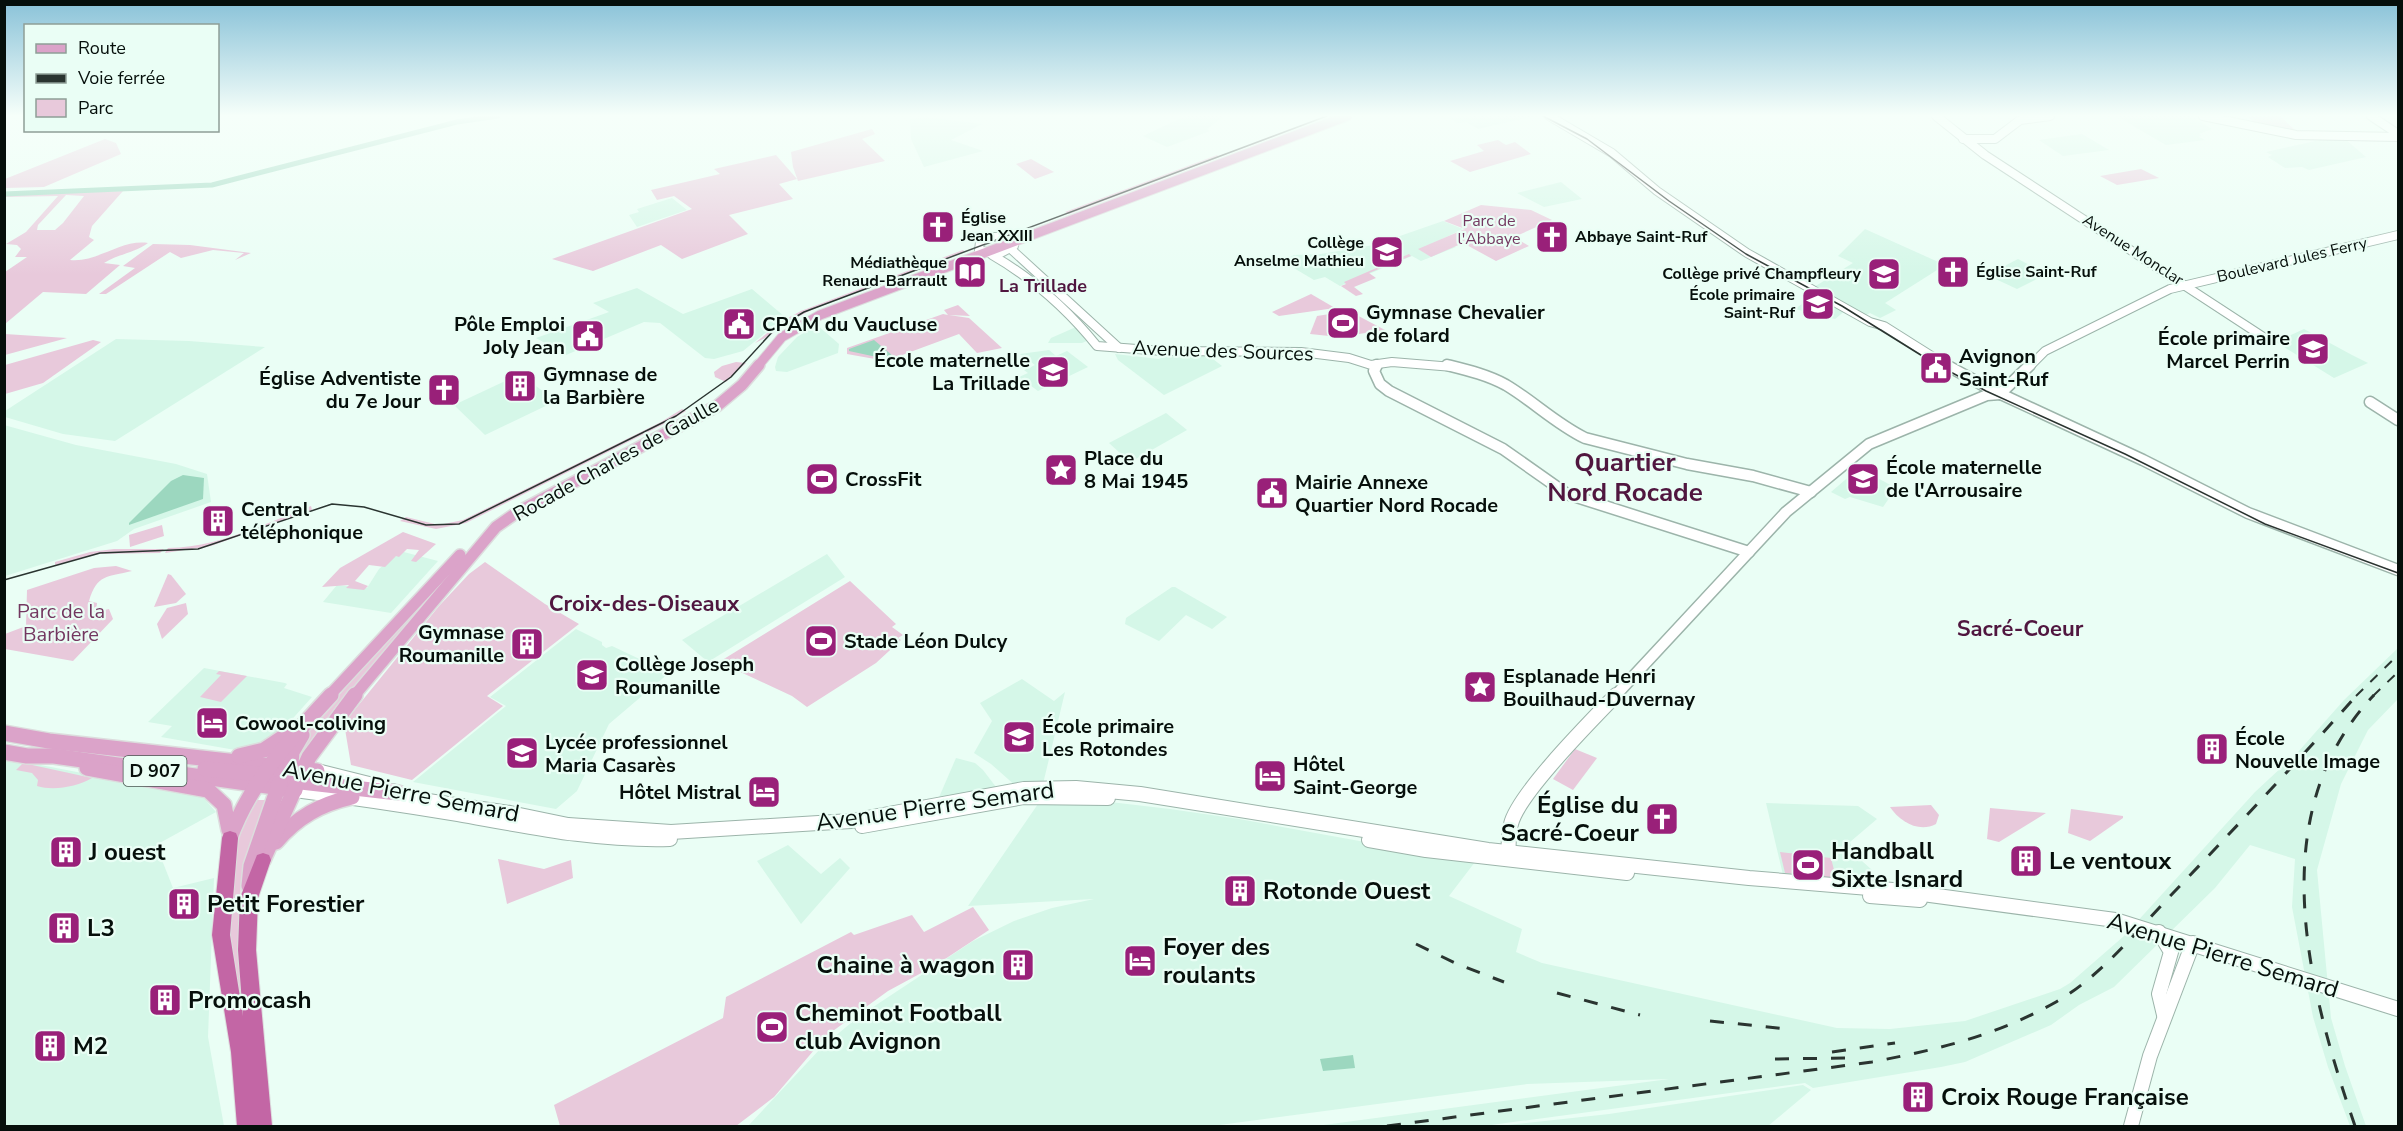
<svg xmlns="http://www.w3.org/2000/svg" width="2403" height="1131" viewBox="0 0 2403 1131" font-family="'Nunito Sans',sans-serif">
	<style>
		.built { fill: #d5f7e8 }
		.green { fill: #e8c9db; fill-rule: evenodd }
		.water { fill: #9cd7bf }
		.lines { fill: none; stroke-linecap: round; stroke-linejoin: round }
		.canal { stroke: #9cd7bf; stroke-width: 5 }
		.secondary-far2-casing { stroke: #9cb4aa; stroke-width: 10 }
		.secondary-far1-casing { stroke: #9cb4aa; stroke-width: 13 }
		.secondary-casing { stroke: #9cb4aa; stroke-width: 16 }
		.primary-far2-casing { stroke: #dcdddd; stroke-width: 11 }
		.primary-far1-casing { stroke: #dcdddd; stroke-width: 14 }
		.primary-casing { stroke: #dcdddd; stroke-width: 18 }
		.highway-casing { stroke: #dcdddd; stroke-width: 2 }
		.secondary-far2 { stroke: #fff; stroke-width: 8 }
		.secondary-far1 { stroke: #fff; stroke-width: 10 }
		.secondary { stroke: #fff; stroke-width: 14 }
		.primary-far2 { stroke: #dba3c9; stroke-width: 9 }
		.primary-far1 { stroke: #dba3c9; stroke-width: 11 }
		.primary { stroke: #dba3c9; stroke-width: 15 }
		.highway { fill: #c366a5; fill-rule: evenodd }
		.tram { stroke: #2a3430; stroke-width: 1.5 }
		.rail-far1 { stroke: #2a3430; stroke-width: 2; stroke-dasharray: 10 10; stroke-linecap: butt }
		.rail { stroke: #2a3430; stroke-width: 3; stroke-dasharray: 14 14; stroke-linecap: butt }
		.labels { text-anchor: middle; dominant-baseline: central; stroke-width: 4.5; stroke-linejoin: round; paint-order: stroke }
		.far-poi-label { font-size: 16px; font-weight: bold; fill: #060f0b; stroke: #eafef5; text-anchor: end }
		.far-park-label { font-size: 16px; fill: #733760; stroke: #eafef5 }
		.far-street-label { font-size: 16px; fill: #060f0b; stroke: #eafef5 }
		.far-neighbourhood-label { font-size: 18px; font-weight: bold; fill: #50163f; stroke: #eafef5 }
		.shield { fill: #eafef5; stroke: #4a5751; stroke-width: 1.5 }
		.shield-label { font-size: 18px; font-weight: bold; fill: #060f0b }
		.poi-label { font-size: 20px; font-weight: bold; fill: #060f0b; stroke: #eafef5; text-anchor: start }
		.street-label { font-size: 20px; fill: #060f0b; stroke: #eafef5 }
		.park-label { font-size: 20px; fill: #733760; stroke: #eafef5 }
		.quarter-label { font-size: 22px; font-weight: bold; fill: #50163f; stroke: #eafef5 }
		.near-street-label { font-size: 24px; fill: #060f0b; stroke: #eafef5 }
		.near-poi-label { font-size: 24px; font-weight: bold; fill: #060f0b; stroke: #eafef5; text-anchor: start }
		.district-label { font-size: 26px; font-weight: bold; fill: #50163f; stroke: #eafef5 }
	</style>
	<rect width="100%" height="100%" fill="#eafef5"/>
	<!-- built -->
	<g class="built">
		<path d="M1185 116H1224L1207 129 1210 131 1167 147 1143 136Z"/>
		<path d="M1535 116 1478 129 1466 122 1458 123 1447 117Z"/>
		<path d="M2116 116H2191L2212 129 2199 134 2201 135 2199 137 2205 140 2166 145Z"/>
		<path d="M925 117 982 124 951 140 983 151 924 167 911 139 910 119Z"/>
		<path d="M2082 134 2109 150 2063 156 2039 140Z"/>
		<path d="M2329 138 2345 139 2366 157 2309 170 2302 167 2285 168 2268 157 2272 155 2266 152Z"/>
		<path d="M1561 182 1582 199 1544 207 1517 193Z"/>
		<path d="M672 198 687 210 637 227 629 215 639 212 637 209Z"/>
		<path d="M1443 221 1463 229 1442 239 1456 247 1421 261 1412 256 1340 286 1325 277 1314 280 1282 261 1294 255 1321 254 1374 245Z"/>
		<path d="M1865 229 1945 265 1885 303 1896 310 1880 318 1870 313 1866 315 1814 287 1853 263 1838 256Z"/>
		<path d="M2018 259 2047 274 2017 289 1987 275Z"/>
		<path d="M637 288 683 314 752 289 785 317 743 351 714 359 705 358 660 323 644 322 566 355 536 338 609 312 593 303Z"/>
		<path d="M1816 294 1846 310 1835 319 1795 309Z"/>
		<path d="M817 325 839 344 838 353 787 372 776 371 775 367 778 357 797 337Z"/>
		<path d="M1076 327 1089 340 1082 343H1048L1051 338Z"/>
		<path d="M2304 329 2352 355 2368 363 2334 378 2276 342Z"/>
		<path d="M116 339 189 341 265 347 115 441 63 434 5 417V411Z"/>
		<path d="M1049 350 1056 356 1067 351 1088 367 1038 391 1019 377 1028 373 1024 370 1035 365 1020 354Z"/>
		<path d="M1204 352 1222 366 1164 395 1118 360 1115 354 1159 359 1169 354Z"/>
		<path d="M520 374 556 401 485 435 454 405Z"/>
		<path d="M1166 413 1187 430 1134 460 1120 453 1109 443Z"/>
		<path d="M4 425 76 445 176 464 207 474 211 502 134 529 117 541 5 576Z"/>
		<path d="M1859 468 1896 488 1883 507 1850 497 1845 499 1831 492Z"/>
		<path d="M400 551 438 561 391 613 323 602 337 585 367 588 379 569Z"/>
		<path d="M827 554 845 577 708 662 682 640Z"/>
		<path d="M1172 587H1175L1227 617 1212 629 1186 615 1159 641 1125 624 1126 618Z"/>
		<path d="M576 629 602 642V645L606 648 612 646 669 673 609 724 577 791 556 809 413 782 506 706 490 697Z"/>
		<path d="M2398 648V699L2368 730 2341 784 2317 870 2331 1018 2345 1066 2366 1126H2350L2328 1067 2313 1017 2292 907 2295 859 2250 845 2215 888 2114 987 2079 1005 2051 1025 1965 1062 1941 1067 1813 1088 1805 1083 1484 1126H1316L1669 1079 1527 1084 1212 1126H748L821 1048 858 1017 973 941 1014 921 1052 908 1094 899 968 906 1040 801 1093 800 1170 809 1239 819 1475 862 1449 896 1522 929 1516 952 1542 963 1837 1028 1890 1029 1965 1021 2060 989 2070 983 2124 936 2255 792 2298 752 2344 700Z"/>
		<path d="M204 668 285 683 287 684 284 688 312 697 279 734 259 746 241 751 161 737 172 726 148 722Z"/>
		<path d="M1022 679 1054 701 1065 692 1043 784 1017 787 991 764 974 753 992 721 980 703Z"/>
		<path d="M4 758 202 796 216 812 156 845 173 888 214 878 208 1037 224 1126H5Z"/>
		<path d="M956 758 975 763 983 770 996 787 994 793 937 802Z"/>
		<path d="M1766 803 1858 806 1877 819 1850 842 1853 853 1872 870V885L1783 875Z"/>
		<path d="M788 845 821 874 840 858 850 868 801 924 757 861Z"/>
		<path d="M1803 1085 1811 1090 1768 1126H1499L1609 1114Z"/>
	</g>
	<!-- green -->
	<g class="green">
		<path d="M2280 116 2300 135 2258 126 2248 117Z"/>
		<path d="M872 129 875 134 862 139 885 161 798 181 793 167 791 152Z"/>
		<path d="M105 139 116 143 121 154 44 187 5 188V179Z"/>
		<path d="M1498 140 1506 145 1515 142 1531 154 1470 172 1450 161 1484 151 1477 145Z"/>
		<path d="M776 155 797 179 779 184 793 199 729 215 748 234 682 259 661 245 593 271 552 259 692 209 674 196 657 200 651 190 720 174 714 169Z"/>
		<path d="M1217 155 1220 157 1069 214 1065 212Z"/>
		<path d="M1031 159 1054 172 1035 179 1016 164Z"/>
		<path d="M2141 169 2159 178 2117 185 2100 176Z"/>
		<path d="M123 191 92 226 89 237 94 240 70 260C97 263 121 239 148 243 135 253 118 254 104 263L120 265 86 294 43 292 5 324V272L27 257H15L21 249 17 245 6 244 26 232 58 196 5 197V195ZM66 195 84 196 63 223 55 230H37L38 225Z"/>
		<path d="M1481 205 1531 210 1552 220 1514 237 1529 246 1496 261 1463 243 1431 257 1418 249 1465 229 1444 221Z"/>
		<path d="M153 244 190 245 251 253 235 260 244 253 213 250 181 258 170 252 106 294H99L135 268 123 266Z"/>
		<path d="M963 250 965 252C915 271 864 288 814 309 792 318 776 334 755 343L782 321 801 311Z"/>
		<path d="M1409 254 1411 256 1369 273 1376 278 1354 287 1363 294 1356 296 1341 286 1346 284 1344 282Z"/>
		<path d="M1311 294 1335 308 1279 316 1272 312Z"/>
		<path d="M958 305 970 316 949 315 969 318 1002 348 977 353 959 334 886 361 847 354V348L943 314 948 315 944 310Z"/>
		<path d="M1349 311 1385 330 1339 337 1310 334 1317 316Z"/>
		<path d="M5 334 67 338 5 355Z"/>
		<path d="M93 340 101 342 43 383 5 394V365Z"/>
		<path d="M736 362 746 363 726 382 715 377 714 372 722 366Z"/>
		<path d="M682 409 686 411 666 423 466 523 436 529 400 521 406 517 439 525 463 520 661 422Z"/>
		<path d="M311 506 312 510 211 546 165 553 168 548C217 548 266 523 311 506Z"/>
		<path d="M162 525 164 536 130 547 129 535Z"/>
		<path d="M403 532 436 544 416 562 411 561 419 550 407 549 399 557 396 556 385 567 369 565 355 581 368 586 364 590 346 588 349 585 322 587 340 568Z"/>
		<path d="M114 549H164L160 553 99 554 55 565V562L90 552Z"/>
		<path d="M485 562 545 604 579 624 487 696 503 706 412 780 351 765 344 723 439 606 469 574Z"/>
		<path d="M458 565 430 596 305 754 295 753 303 737 379 649Z"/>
		<path d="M116 566 132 571C107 577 97 574 89 601L97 603 96 612 109 609 113 619 73 661 5 649V634L26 626 27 590 94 568Z"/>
		<path d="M168 574 171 575 186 594 176 603 154 607Z"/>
		<path d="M850 581 896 624 892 627 903 635 898 638 901 640 876 663 807 707 792 696 719 662Z"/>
		<path d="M186 603 188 614 162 639 157 624 167 608Z"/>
		<path d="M219 671 247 676 221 702 200 697 221 675 216 674Z"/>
		<path d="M1575 749 1597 758 1573 790 1553 779Z"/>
		<path d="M23 763 92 778C77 787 53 791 37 786L38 780 32 773 16 770Z"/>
		<path d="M255 800H269L241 883 238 942 243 1013 239 1004 231 944 230 912 236 840Z"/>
		<path d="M1931 805 1939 815 1936 824C1919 833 1900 822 1890 807Z"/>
		<path d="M1990 808 2046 813 1999 842 1987 839Z"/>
		<path d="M2071 809 2123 816V818L2090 841 2068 833Z"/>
		<path d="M1780 852 1831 858 1836 878 1785 873Z"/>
		<path d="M498 859 544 869 571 860 573 878 507 904Z"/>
		<path d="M973 907 989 930 936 965 888 991 826 1036 774 1097 736 1126H560L554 1105 723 1018 726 997 851 932 854 935 912 915 924 932Z"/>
	</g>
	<!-- water -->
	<g class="water">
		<path d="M874 340 893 356 886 359 849 351V349Z"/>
		<path d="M183 475 204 478 203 499 129 525V523L171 481Z"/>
		<path d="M1353 1055 1355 1068 1323 1071 1320 1059Z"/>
	</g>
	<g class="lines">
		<!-- canal -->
		<path class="canal" d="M4 194 212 185 457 122 498 116"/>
		<!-- secondary-far2 casing -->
		<g class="secondary-far2-casing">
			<g id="secondary-far2">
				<path d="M1549 116 1612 153 1657 191 1747 253 1870 322 1884 326 1949 367"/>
				<path d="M1936 116 1985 155 2271 342"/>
				<path d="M2203 116 2296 135 2398 137"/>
				<path d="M2371 116 2398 134"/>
				<path d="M1963 139H1995L2020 120 2050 116"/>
				<path d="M993 237H1007L1014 242V246L997 255 979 250 980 242Z"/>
				<path d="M1012 250 1119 348"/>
				<path d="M992 255C1032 278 1068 310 1097 346L1163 351 1301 352 1349 358 1371 365 1392 362 1453 367"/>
				<path d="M1376 367 1377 364"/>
				<path d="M2029 367 2045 351 2170 289 2398 235"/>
			</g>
		</g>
		<!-- secondary-far1 casing -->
		<g class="secondary-far1-casing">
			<g id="secondary-far1">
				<path d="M1377 365 1374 371 1380 384 1389 391 1503 449 1567 494 1749 552"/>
				<path d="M1447 365C1467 370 1488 375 1506 385 1533 401 1556 424 1585 438L1687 464 1753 476 1811 492"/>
				<path d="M1946 365 1990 389 2143 460 2248 513 2398 570"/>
				<path d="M2000 394 2030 365"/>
				<path d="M2370 402 2398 420"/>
				<path d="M1615 696 1786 512 1869 444 1987 395 2000 394"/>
			</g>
		</g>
		<!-- secondary casing -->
		<g class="secondary-casing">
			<g id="secondary">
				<path d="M317 771 377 786"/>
				<path d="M295 790C349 797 403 805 458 814 531 827 595 841 670 839"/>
				<path d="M392 791 428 801 510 813 568 825 671 832 851 821 1024 789 1076 788 1140 794 1488 850 1749 878 1893 890 2115 920 2398 1009"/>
				<path d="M862 826 1024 797 1108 798"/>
				<path d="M1369 840 1426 850 1627 873"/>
				<path d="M1508 857C1509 847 1508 835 1511 824 1518 794 1592 720 1616 695"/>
				<path d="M1870 896 1920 900"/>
				<path d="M2159 932 2171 952 2159 994 2164 1015"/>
				<path d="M2131 1126 2150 1056 2193 943"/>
			</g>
		</g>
		<!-- primary-far2 casing -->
		<g class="primary-far2-casing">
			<path id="primary-far2" d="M757 367 782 337 820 315 1347 116"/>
		</g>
		<!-- primary-far1 casing -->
		<g class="primary-far1-casing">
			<g id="primary-far1">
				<path d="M329 696 460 555"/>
				<path d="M354 696 496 527 516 513 717 406 742 385 759 365"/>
			</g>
		</g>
		<!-- primary casing -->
		<g class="primary-casing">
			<g id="primary">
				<path d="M4 733 49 741 317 771"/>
				<path d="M4 752 27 756H54L295 790"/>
				<path d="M239 756 264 750 285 736"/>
				<path d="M87 768 208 790 224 805 229 830"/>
				<path d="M205 769 280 776 290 775 302 769"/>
				<path d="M290 774 292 752 302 735"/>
				<path d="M292 781 398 793"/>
				<path d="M230 838C251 781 290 739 331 695"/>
				<path d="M276 842C297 817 321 804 352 797"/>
				<path d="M263 860 309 757 355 695"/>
				<path d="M249 886 251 866 280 782"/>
			</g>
		</g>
		<!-- highway casing -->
		<g class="highway-casing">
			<path id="highway" d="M230 831 236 833 238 838 230 935 243 1016 238 950 240 898 257 855 263 853 269 855 271 860 258 898 256 950 272 1126H237L231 1052 212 935 222 838 224 833Z"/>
		</g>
		<!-- secondary-far2 -->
		<use href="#secondary-far2" class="secondary-far2"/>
		<!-- secondary-far1 -->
		<use href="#secondary-far1" class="secondary-far1"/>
		<!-- secondary -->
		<use href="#secondary" class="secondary"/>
		<!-- primary-far2 -->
		<use href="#primary-far2" class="primary-far2"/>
		<!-- primary-far1 -->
		<use href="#primary-far1" class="primary-far1"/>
		<!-- primary -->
		<use href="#primary" class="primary"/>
		<!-- highway -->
		<use href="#highway" class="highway"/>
		<!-- tram -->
		<g class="tram">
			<path d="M1543 116 1587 139 1669 201 1746 254 1842 306 1932 362 1986 391 2125 454 2265 524 2398 573"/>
			<path d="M4 580 100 553 198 549 332 504 364 507 426 525 459 524 676 416 731 377 775 329 804 312 1327 116"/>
		</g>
		<!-- rail-far1 -->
		<g class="rail-far1">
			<path d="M2356 696 2398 655"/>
			<path d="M2373 696 2398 672"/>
		</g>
		<!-- rail -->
		<g class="rail">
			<path d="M1416 944 1457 964 1504 982"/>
			<path d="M1557 993 1640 1015"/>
			<path d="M1710 1021 1788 1029"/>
			<path d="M1832 1052 1895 1043"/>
			<path d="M1775 1059 1847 1058"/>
			<path d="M1387 1126 1872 1062C1940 1049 1995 1036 2056 1002 2103 975 2138 929 2175 891 2237 826 2298 761 2357 695"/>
			<path d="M2355 1126C2308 989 2261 814 2374 695"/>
		</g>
	</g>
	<!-- sky -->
	<linearGradient id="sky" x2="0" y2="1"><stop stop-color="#89c2d8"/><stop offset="0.42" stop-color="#f6fffa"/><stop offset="1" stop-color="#f6fffa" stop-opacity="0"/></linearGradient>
	<rect width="2403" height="275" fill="url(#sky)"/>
	<!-- icons -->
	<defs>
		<g id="church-square" transform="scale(1.725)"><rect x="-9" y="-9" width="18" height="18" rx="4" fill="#992079" stroke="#eafef5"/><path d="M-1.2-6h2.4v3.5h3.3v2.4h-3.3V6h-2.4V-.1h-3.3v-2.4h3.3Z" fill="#fff"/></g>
		<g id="school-square" transform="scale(1.725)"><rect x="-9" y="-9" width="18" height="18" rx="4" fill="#992079" stroke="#eafef5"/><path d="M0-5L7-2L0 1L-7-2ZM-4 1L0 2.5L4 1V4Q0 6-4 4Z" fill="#fff"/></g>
		<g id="library-square" transform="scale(1.725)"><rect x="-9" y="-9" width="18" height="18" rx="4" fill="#992079" stroke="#eafef5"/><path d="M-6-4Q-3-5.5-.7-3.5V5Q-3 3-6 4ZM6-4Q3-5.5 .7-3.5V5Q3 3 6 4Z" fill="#fff"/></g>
		<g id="stadium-square" transform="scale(1.725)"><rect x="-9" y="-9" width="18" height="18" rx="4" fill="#992079" stroke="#eafef5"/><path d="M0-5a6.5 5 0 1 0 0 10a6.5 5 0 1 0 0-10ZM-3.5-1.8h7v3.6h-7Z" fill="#fff"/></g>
		<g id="civic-square" transform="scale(1.725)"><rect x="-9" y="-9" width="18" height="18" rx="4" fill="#992079" stroke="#eafef5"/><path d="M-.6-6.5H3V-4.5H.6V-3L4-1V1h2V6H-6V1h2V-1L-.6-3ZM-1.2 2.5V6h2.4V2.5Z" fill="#fff"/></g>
		<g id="building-square" transform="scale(1.725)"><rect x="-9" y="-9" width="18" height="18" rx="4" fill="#992079" stroke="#eafef5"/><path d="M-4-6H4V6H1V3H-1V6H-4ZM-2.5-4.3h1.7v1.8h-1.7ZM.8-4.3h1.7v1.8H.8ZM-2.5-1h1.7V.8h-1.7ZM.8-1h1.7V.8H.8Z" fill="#fff"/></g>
		<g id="sight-square" transform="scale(1.725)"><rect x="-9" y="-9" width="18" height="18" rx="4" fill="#992079" stroke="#eafef5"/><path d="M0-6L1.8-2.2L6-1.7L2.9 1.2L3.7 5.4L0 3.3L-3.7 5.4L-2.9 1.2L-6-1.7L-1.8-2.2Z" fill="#fff"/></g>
		<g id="hotel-square" transform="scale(1.725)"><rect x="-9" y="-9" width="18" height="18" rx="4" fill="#992079" stroke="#eafef5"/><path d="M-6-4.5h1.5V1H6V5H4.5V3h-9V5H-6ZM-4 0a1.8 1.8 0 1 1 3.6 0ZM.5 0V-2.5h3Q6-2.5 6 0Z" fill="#fff"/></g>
	</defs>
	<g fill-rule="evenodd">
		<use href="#church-square" x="938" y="227"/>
		<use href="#church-square" x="1552" y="237"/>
		<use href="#school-square" x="1387" y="252"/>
		<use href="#library-square" x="970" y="272"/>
		<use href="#church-square" x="1953" y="272"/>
		<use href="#school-square" x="1884" y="274"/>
		<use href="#school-square" x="1818" y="304"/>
		<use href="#stadium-square" x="1343" y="323"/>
		<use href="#civic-square" x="739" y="324"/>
		<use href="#civic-square" x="588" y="336"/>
		<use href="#school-square" x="2313" y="349"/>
		<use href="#civic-square" x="1936" y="368"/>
		<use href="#school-square" x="1053" y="372"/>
		<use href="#building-square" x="520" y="386"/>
		<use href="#church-square" x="444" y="390"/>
		<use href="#sight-square" x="1061" y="470"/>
		<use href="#stadium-square" x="822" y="479"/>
		<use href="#school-square" x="1863" y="479"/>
		<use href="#civic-square" x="1272" y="493"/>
		<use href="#building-square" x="218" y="521"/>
		<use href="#stadium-square" x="821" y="641"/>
		<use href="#building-square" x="527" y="644"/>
		<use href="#school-square" x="592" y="675"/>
		<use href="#sight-square" x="1480" y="687"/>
		<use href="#hotel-square" x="212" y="723"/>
		<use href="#school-square" x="1019" y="737"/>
		<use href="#building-square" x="2212" y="749"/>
		<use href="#school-square" x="522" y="753"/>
		<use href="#hotel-square" x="1270" y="776"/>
		<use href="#hotel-square" x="764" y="792"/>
		<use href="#church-square" x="1662" y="819"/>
		<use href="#building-square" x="66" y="852"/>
		<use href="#building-square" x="2026" y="861"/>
		<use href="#stadium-square" x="1808" y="865"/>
		<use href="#building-square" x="1240" y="891"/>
		<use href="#building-square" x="184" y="904"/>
		<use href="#building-square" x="64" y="928"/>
		<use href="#hotel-square" x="1140" y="961"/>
		<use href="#building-square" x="1018" y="965"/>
		<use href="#building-square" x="165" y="1000"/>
		<use href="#stadium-square" x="772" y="1027"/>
		<use href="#building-square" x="50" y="1046"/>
		<use href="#building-square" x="1918" y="1097"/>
	</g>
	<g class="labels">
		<!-- far-poi labels -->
		<g class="far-poi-label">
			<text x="961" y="218" text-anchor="start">Église<tspan x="961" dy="18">Jean XXIII</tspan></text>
			<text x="1575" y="237" text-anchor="start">Abbaye Saint-Ruf</text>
			<text x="1364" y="243">Collège<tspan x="1364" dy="18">Anselme Mathieu</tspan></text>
			<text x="947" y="263">Médiathèque<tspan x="947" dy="18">Renaud-Barrault</tspan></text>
			<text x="1976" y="272" text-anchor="start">Église Saint-Ruf</text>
			<text x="1861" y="274">Collège privé Champfleury</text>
			<text x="1795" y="295">École primaire<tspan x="1795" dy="18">Saint-Ruf</tspan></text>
		</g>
		<!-- far-park labels -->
		<g class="far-park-label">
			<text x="1489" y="221">Parc de<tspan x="1489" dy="18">l'Abbaye</tspan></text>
		</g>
		<!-- far-street labels -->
		<g class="far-street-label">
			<text transform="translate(2133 250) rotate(33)">Avenue Monclar</text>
			<text transform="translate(2292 260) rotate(-13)">Boulevard Jules Ferry</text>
		</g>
		<!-- far-neighbourhood labels -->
		<g class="far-neighbourhood-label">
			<text x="1043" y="286">La Trillade</text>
		</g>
		<!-- shield labels -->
		<rect class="shield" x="123.5" y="756" width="63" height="30" rx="4.5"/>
		<g class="shield-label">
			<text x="155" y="771">D 907</text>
		</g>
		<!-- poi labels -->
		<g class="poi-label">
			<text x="1366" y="312">Gymnase Chevalier<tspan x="1366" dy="23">de folard</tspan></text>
			<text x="565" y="324" text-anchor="end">Pôle Emploi<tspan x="565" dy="23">Joly Jean</tspan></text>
			<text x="762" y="324">CPAM du Vaucluse</text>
			<text x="2290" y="338" text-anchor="end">École primaire<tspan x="2290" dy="23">Marcel Perrin</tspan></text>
			<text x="1959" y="356">Avignon<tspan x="1959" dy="23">Saint-Ruf</tspan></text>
			<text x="1030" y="360" text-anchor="end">École maternelle<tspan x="1030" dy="23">La Trillade</tspan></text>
			<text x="543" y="374">Gymnase de<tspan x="543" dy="23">la Barbière</tspan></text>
			<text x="421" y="378" text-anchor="end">Église Adventiste<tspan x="421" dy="23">du 7e Jour</tspan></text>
			<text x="1084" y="458">Place du<tspan x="1084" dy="23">8 Mai 1945</tspan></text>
			<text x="1886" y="467">École maternelle<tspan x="1886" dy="23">de l'Arrousaire</tspan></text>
			<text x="845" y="479">CrossFit</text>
			<text x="1295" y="482">Mairie Annexe<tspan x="1295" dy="23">Quartier Nord Rocade</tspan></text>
			<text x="241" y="509">Central<tspan x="241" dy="23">téléphonique</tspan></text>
			<text x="504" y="632" text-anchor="end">Gymnase<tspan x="504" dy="23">Roumanille</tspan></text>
			<text x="844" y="641">Stade Léon Dulcy</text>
			<text x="615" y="664">Collège Joseph<tspan x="615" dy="23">Roumanille</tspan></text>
			<text x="1503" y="676">Esplanade Henri<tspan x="1503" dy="23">Bouilhaud-Duvernay</tspan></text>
			<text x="235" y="723">Cowool-coliving</text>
			<text x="1042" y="726">École primaire<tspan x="1042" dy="23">Les Rotondes</tspan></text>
			<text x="2235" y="738">École<tspan x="2235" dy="23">Nouvelle Image</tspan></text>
			<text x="545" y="742">Lycée professionnel<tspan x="545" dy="23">Maria Casarès</tspan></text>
			<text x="1293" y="764">Hôtel<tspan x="1293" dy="23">Saint-George</tspan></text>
			<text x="741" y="792" text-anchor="end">Hôtel Mistral</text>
		</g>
		<!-- street labels -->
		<g class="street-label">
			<text transform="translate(1223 351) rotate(2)">Avenue des Sources</text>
			<text transform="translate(616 460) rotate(-29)">Rocade Charles de Gaulle</text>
		</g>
		<!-- park labels -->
		<g class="park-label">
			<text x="61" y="611">Parc de la<tspan x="61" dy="23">Barbière</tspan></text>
		</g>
		<!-- quarter labels -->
		<g class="quarter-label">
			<text x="644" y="604">Croix-des-Oiseaux</text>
			<text x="2020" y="629">Sacré-Coeur</text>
		</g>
		<!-- near-street labels -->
		<g class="near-street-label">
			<text transform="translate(401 791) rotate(11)">Avenue Pierre Semard</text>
			<text transform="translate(935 806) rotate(-8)">Avenue Pierre Semard</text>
			<text transform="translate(2223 955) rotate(17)">Avenue Pierre Semard</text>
		</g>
		<!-- near-poi labels -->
		<g class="near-poi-label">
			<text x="1639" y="805" text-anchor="end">Église du<tspan x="1639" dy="28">Sacré-Coeur</tspan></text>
			<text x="1831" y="851">Handball<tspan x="1831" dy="28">Sixte Isnard</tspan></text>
			<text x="89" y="852">J ouest</text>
			<text x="2049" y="861">Le ventoux</text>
			<text x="1263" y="891">Rotonde Ouest</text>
			<text x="207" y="904">Petit Forestier</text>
			<text x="87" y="928">L3</text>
			<text x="1163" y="947">Foyer des<tspan x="1163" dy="28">roulants</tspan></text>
			<text x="995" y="965" text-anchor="end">Chaine à wagon</text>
			<text x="188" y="1000">Promocash</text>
			<text x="795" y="1013">Cheminot Football<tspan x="795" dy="28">club Avignon</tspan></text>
			<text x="73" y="1046">M2</text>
			<text x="1941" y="1097">Croix Rouge Française</text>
		</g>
		<!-- district labels -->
		<g class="district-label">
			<text x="1625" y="462">Quartier<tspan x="1625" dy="30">Nord Rocade</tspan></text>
		</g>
	</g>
	<!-- border -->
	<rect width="2403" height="1131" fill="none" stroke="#060f0b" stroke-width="12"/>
	<!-- legend -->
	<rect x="24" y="24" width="195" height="108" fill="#eafef5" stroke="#8f9e97" stroke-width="1.5"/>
	<rect x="36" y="44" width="30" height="9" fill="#dba3c9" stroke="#8f9e97" stroke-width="1.5"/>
	<text x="78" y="54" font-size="18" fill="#060f0b">Route</text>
	<rect x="36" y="74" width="30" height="9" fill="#2a3430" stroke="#8f9e97" stroke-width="1.5"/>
	<text x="78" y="84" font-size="18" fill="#060f0b">Voie ferrée</text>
	<rect x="36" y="99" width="30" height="18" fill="#e8c9db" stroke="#8f9e97" stroke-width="1.5"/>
	<text x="78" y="114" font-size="18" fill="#060f0b">Parc</text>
</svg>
